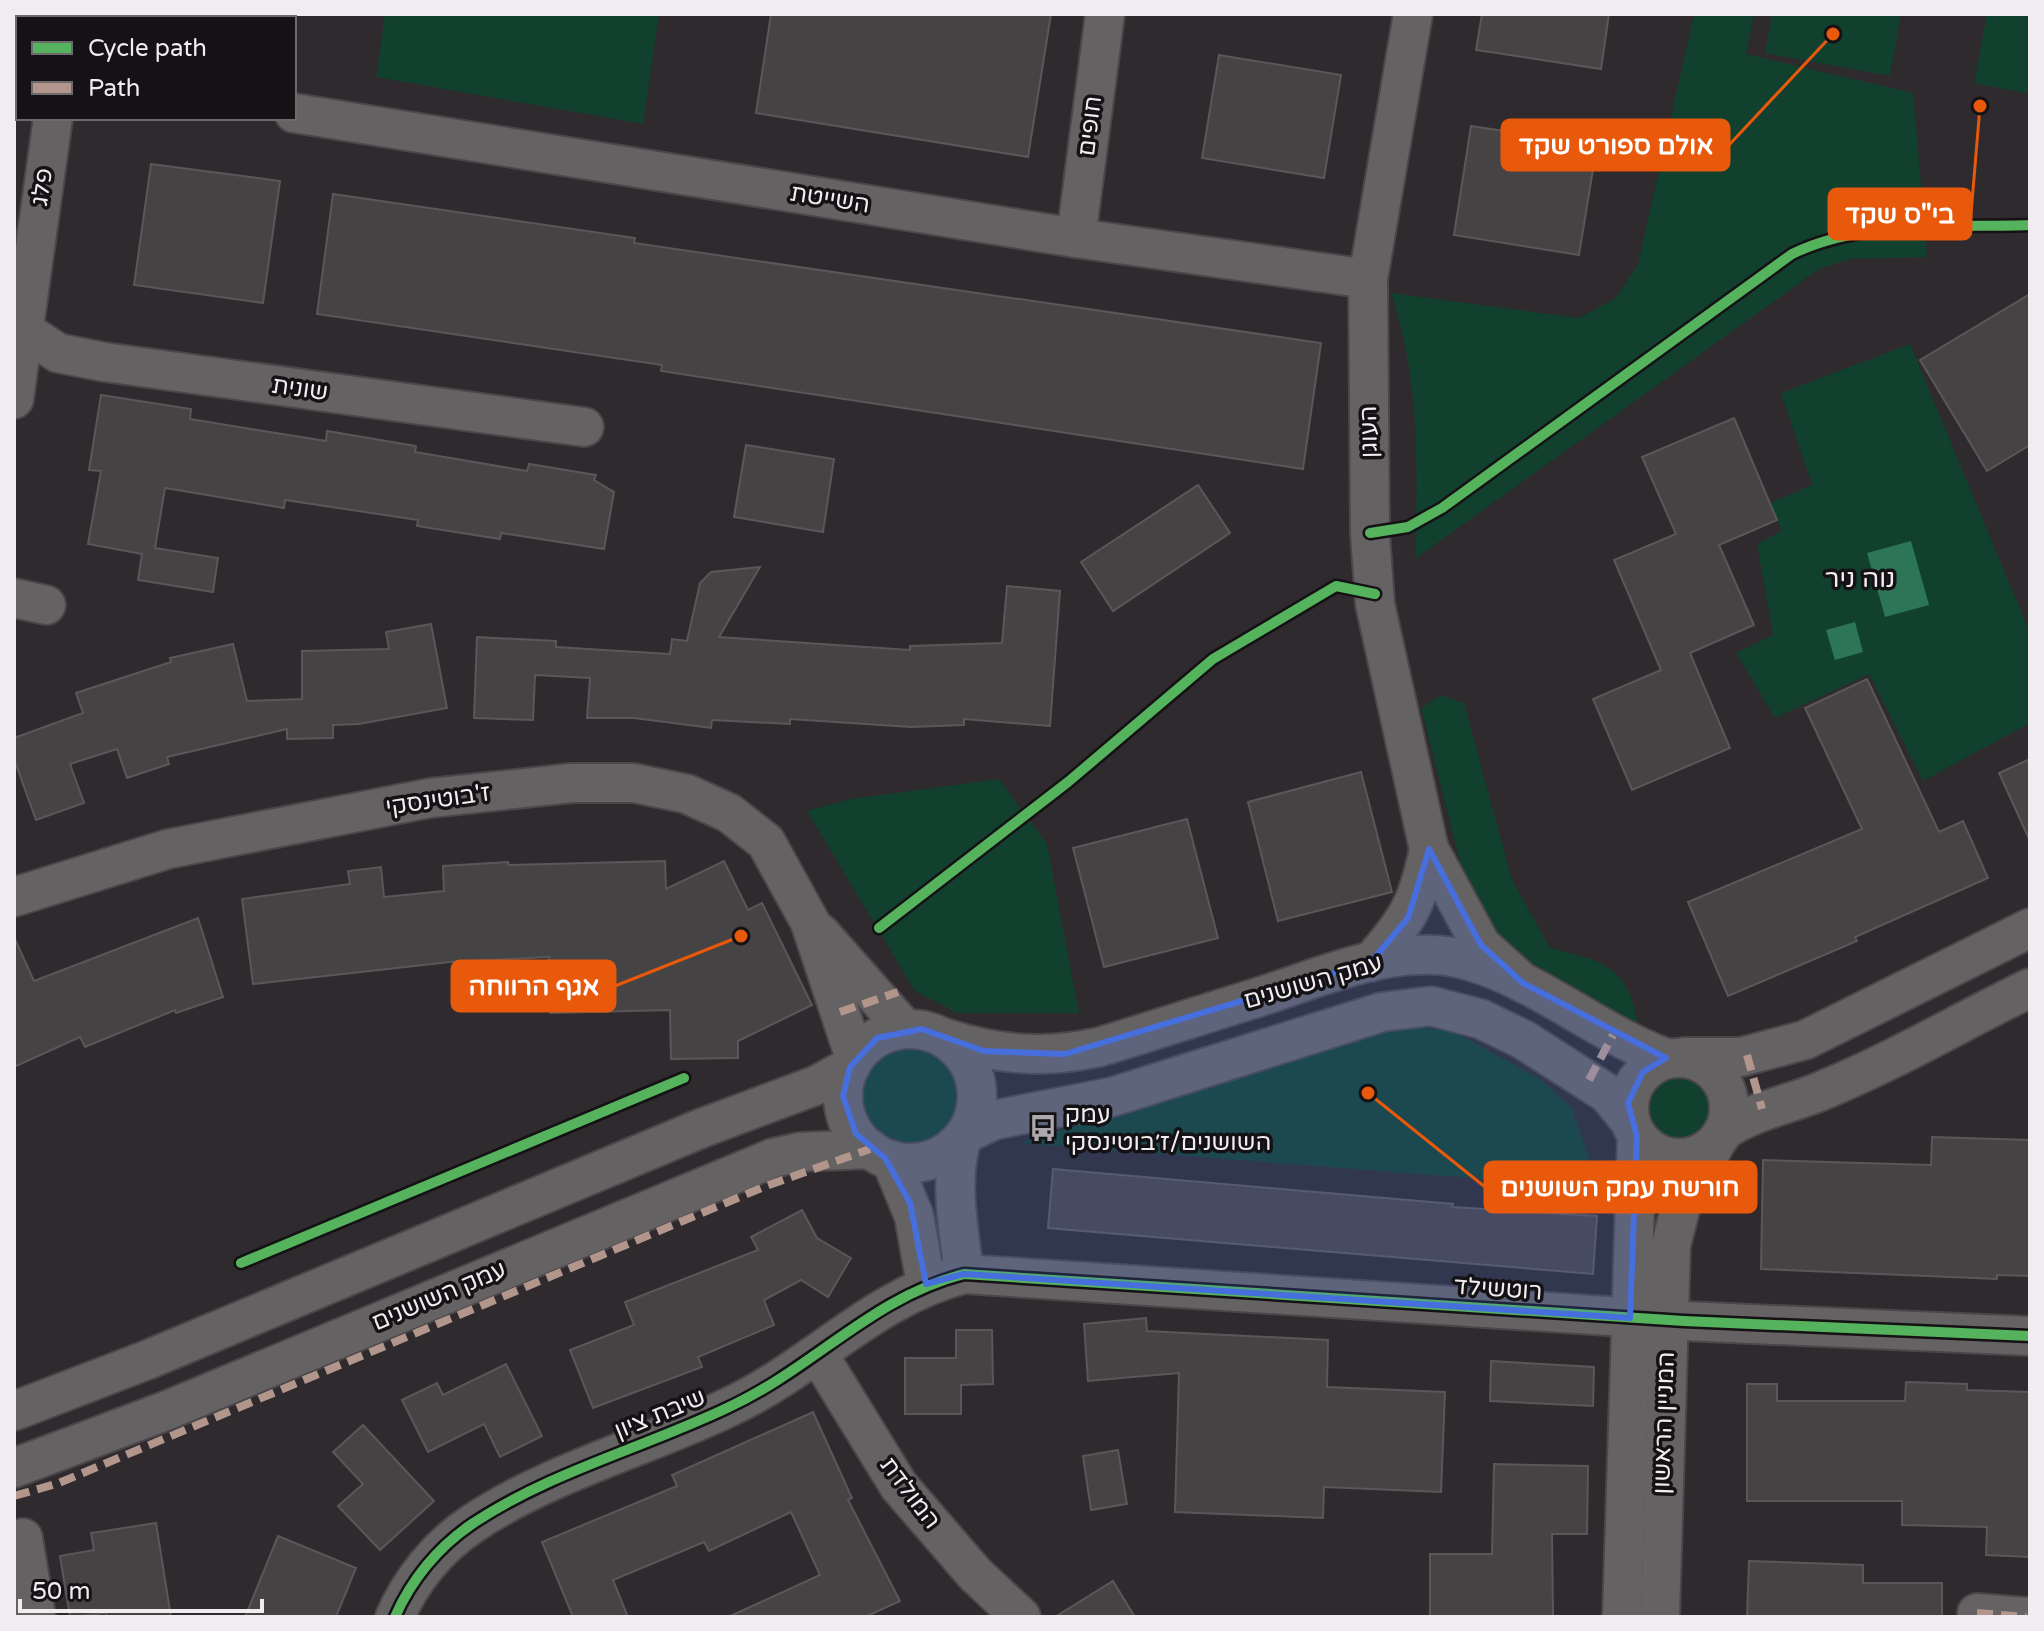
<svg xmlns="http://www.w3.org/2000/svg" width="2044" height="1631" viewBox="0 0 2044 1631" font-family="'Varela Round','Noto Sans Hebrew',sans-serif">
	<style>
		.green { fill: #12402e }
		.water { fill: #2c7556 }
		.building { fill: #464345; stroke: #5a575a; stroke-width: 2 }
		.lines { fill: none; stroke-linecap: round; stroke-linejoin: round }
		.minor-casing { stroke: #4a464a; stroke-width: 42 }
		.minor { stroke: #656264; stroke-width: 38 }
		.quiet { stroke: #b2968c; stroke-width: 8; stroke-dasharray: 16 8; stroke-linecap: butt }
		.cycleway-casing { stroke: #151215; stroke-width: 15 }
		.cycleway { stroke: #56b35d; stroke-width: 10 }
		.marked { fill: #476edd; fill-opacity: 0.2; stroke: #476edd; stroke-width: 6; stroke-linejoin: round }
		.labels { text-anchor: middle; dominant-baseline: central; stroke-width: 7; stroke-linejoin: round; paint-order: stroke }
		.street-label { font-size: 24px; fill: #f1ecf0; stroke: #151215 }
		.poi-label { font-size: 24px; fill: #f1ecf0; stroke: #151215; text-anchor: start }
		.neighbourhood-label { font-size: 26px; fill: #f1ecf0; stroke: #151215 }
		.leader { fill: none; stroke: #e8590c; stroke-width: 3 }
		.callout-dot { fill: #e8590c; stroke: #151215; stroke-width: 3 }
		.callout { fill: #e8590c; stroke: #e8590c; stroke-width: 3 }
		.callout-label { font-size: 26px; text-anchor: middle; font-weight: bold; fill: #fff }
	</style>
	<rect width="100%" height="100%" fill="#2e2a2d"/>
	<!-- green -->
	<g class="green">
		<path d="M385 14H659L643 124 376 77Z"/>
		<path d="M1694 14H1754L1746 54 1913 93 1927 257 1849 259 1819 269 1415 559C1418 469 1420 379 1391 293L1579 318 1616 298 1638 264Z"/>
		<path d="M1772 14H1901L1890 76 1765 53Z"/>
		<path d="M1987 14H2030V94L1974 83Z"/>
		<path d="M1910 344 2030 633V723L1923 781 1869 674 1775 718 1736 653 1773 635 1757 544 1782 531 1770 503 1812 485 1781 393Z"/>
		<path d="M1441 695 1464 703 1512 880 1550 948C1605 962 1628 965 1639 1028L1513 951 1475 921 1421 708Z"/>
		<path d="M999 779 1047 844 1079 1013H957L915 991 807 811 851 799Z"/>
		<path d="M1410 1025 1454 1032 1540 1079 1572 1108 1599 1188 1020 1143 1378 1031Z"/>
		<circle cx="911" cy="1095" r="53"/>
		<circle cx="1679" cy="1108" r="43"/>
	</g>
	<!-- water -->
	<g class="water">
		<path d="M1911 541 1929 605 1885 617 1867 553Z"/>
		<path d="M1855 622 1863 652 1835 660 1826 630Z"/>
	</g>
	<!-- building -->
	<g class="building">
		<path d="M771 14H1051L1028 157 756 113Z"/>
		<path d="M1482 14H1609L1601 69 1476 50Z"/>
		<path d="M1219 55 1341 75 1324 178 1202 158Z"/>
		<path d="M1471 126 1597 145 1579 255 1454 235Z"/>
		<path d="M151 164 280 181 263 303 134 285Z"/>
		<path d="M333 194 635 238 634 243 1321 343 1303 469 661 371 662 365 317 314Z"/>
		<path d="M2030 294V445L1987 471 1920 360Z"/>
		<path d="M101 395 191 409 190 419 251 429 326 441 327 431 416 446 415 452 527 471 529 464 596 475 594 480 614 492 604 549 501 533 500 539 417 526 418 520 285 500 284 508 165 488 155 548 218 558 213 592 138 580 142 554 88 544 101 471 89 470Z"/>
		<path d="M1734 418 1777 520 1719 545 1754 625 1690 653 1730 748 1632 790 1593 699 1661 670 1614 560 1676 534 1642 457Z"/>
		<path d="M746 445 834 459 823 532 734 517Z"/>
		<path d="M1198 485 1230 533 1113 611 1081 562Z"/>
		<path d="M760 567 719 637 910 650V646L1002 643 1007 586 1060 591 1050 726 964 719V725L911 727 790 719V724L712 720 711 728 634 718H587L590 678 535 675 533 720 474 718 477 637 556 641V647L670 654 672 639 687 641 700 583 711 572Z"/>
		<path d="M431 624 447 708 359 724 333 725V738L287 739V729L167 757 169 764 127 778 117 749 70 764 84 803 36 820 14 759V738L83 713 76 693 171 662 170 658 233 644 247 701 302 699V651L389 649 386 632Z"/>
		<path d="M1867 679 1939 832 1963 821 1988 878 1855 937 1857 941 1728 996 1688 902 1862 829 1805 708Z"/>
		<path d="M2030 759V841L1999 773Z"/>
		<path d="M1361 772 1392 892 1278 921 1248 802Z"/>
		<path d="M1187 819 1218 938 1104 967 1073 848Z"/>
		<path d="M665 861 666 889 724 861 748 910 762 903 812 1005 738 1041V1058L671 1059 670 1010 550 1013 549 957 450 962 253 984 242 899 350 884 348 871 381 867 384 897 444 891 443 866 508 862 509 865Z"/>
		<path d="M198 918 223 997 176 1013 175 1010 85 1047 80 1037 14 1067V937L34 981Z"/>
		<path d="M1932 1137 2030 1140V1276L1997 1275V1279L1761 1269 1763 1160 1931 1165Z"/>
		<path d="M1053 1169 1453 1204 1452 1207 1597 1216 1593 1274 1048 1228Z"/>
		<path d="M802 1210 817 1238 851 1258 828 1297 801 1280 764 1300 774 1325 698 1357 702 1367 593 1408 570 1350 634 1325 625 1302 758 1250 751 1237Z"/>
		<path d="M1146 1318 1147 1331 1328 1340 1327 1387 1445 1392 1441 1492 1324 1487 1323 1518 1175 1512 1179 1373 1088 1381 1084 1324Z"/>
		<path d="M956 1330H992L993 1384 961 1385V1414H905V1358H956Z"/>
		<path d="M1491 1361 1594 1367 1593 1406 1490 1401Z"/>
		<path d="M506 1364 542 1436 500 1457 484 1424 428 1452 402 1400 437 1383 443 1395Z"/>
		<path d="M1906 1382 1967 1384V1390L2030 1392V1557L1986 1555 1987 1527 1902 1525V1501H1747V1384H1777V1401H1905Z"/>
		<path d="M813 1412 852 1498 848 1500 900 1601 865 1617H728L820 1575 791 1512 709 1551 704 1542 613 1580 628 1617H573L542 1542 677 1486 672 1475Z"/>
		<path d="M363 1425 434 1501 380 1550 338 1506 363 1484 333 1452Z"/>
		<path d="M1118 1450 1127 1504 1091 1510 1083 1456Z"/>
		<path d="M1494 1464 1588 1466 1587 1534H1552L1553 1617H1430V1554H1492Z"/>
		<path d="M156 1523 171 1617H107L106 1613 70 1617 60 1556 94 1550 91 1533Z"/>
		<path d="M278 1536 356 1568 336 1617H245Z"/>
		<path d="M1749 1561 1863 1565V1583H1942V1617H1747Z"/>
		<path d="M1113 1581 1135 1617H1055Z"/>
	</g>
	<g class="lines">
		<!-- minor casing -->
		<g class="minor-casing">
			<g id="minor">
				<path d="M1413 14 1368 279 1370 533 1375 604 1429 849 1481 945 1523 983"/>
				<path d="M14 71H18"/>
				<path d="M294 113 1076 238 1368 279"/>
				<path d="M1076 238 1105 14"/>
				<path d="M23 330 58 353 104 362 584 427"/>
				<path d="M14 399 53 118"/>
				<path d="M14 598 46 605"/>
				<path d="M14 897 168 849 430 798 572 783H634L687 794 729 813 766 842 810 922 855 1058"/>
				<path d="M820 933 905 1029"/>
				<path d="M1371 962C1408 920 1418 903 1429 849"/>
				<circle cx="910" cy="1096" r="67"/>
				<path d="M945 1038C997 1055 1045 1059 1099 1047 1152 1031 1204 1014 1256 998 1322 977 1400 940 1470 961 1541 982 1597 1033 1666 1058"/>
				<path d="M1684 1057H1741L1805 1040 2030 928"/>
				<circle cx="1679" cy="1108" r="50"/>
				<path d="M1724 1130C1759 1108 1790 1105 1826 1089 1896 1060 1962 1021 2030 988"/>
				<path d="M967 1133 994 1120 1112 1097 1382 1012 1431 1006 1481 1019 1524 1040 1608 1094 1629 1120"/>
				<path d="M961 1141C949 1184 959 1230 964 1274"/>
				<path d="M891 1160 914 1216 926 1284"/>
				<path d="M818 1354 899 1486 975 1574 1021 1617"/>
				<path d="M14 1411 147 1360 702 1128 817 1085 850 1067"/>
				<path d="M14 1468 168 1410 773 1158 800 1152 870 1149"/>
				<path d="M23 1538 36 1617"/>
				<path d="M1977 1613 2026 1617"/>
				<path d="M395 1617C411 1580 438 1547 472 1524 550 1472 643 1448 727 1408 814 1368 871 1298 964 1274L1684 1321 2030 1336"/>
				<path d="M1622 1617 1637 1136"/>
				<path d="M1660 1617 1671 1245 1681 1206 1715 1144"/>
			</g>
		</g>
		<!-- minor -->
		<use href="#minor" class="minor"/>
		<!-- quiet -->
		<g class="quiet">
			<path d="M840 1012 898 992"/>
			<path d="M1747 1055 1762 1109"/>
			<path d="M1589 1080 1613 1035"/>
			<path d="M1635 1175 1689 1188"/>
			<path d="M14 1496 59 1483 766 1186 870 1149"/>
			<path d="M1977 1613 2026 1617"/>
		</g>
		<!-- cycleway casing -->
		<g class="cycleway-casing">
			<g id="cycleway">
				<path d="M1370 533 1408 527 1442 508 1792 254C1864 219 1952 228 2030 225"/>
				<path d="M879 928 1068 782 1213 659 1336 586 1375 594"/>
				<path d="M241 1263 684 1078"/>
				<path d="M395 1617C411 1580 438 1547 472 1524 550 1472 643 1448 727 1408 814 1368 871 1298 964 1274L1684 1321 2030 1336"/>
			</g>
		</g>
		<!-- cycleway -->
		<use href="#cycleway" class="cycleway"/>
	</g>
	<!-- marked area -->
	<path class="marked" d="M1429 849 1481 945 1523 983 1666 1058 1643 1072 1628 1103 1637 1136 1630 1318 964 1274 926 1284 910 1203 885 1158 856 1134 843 1096 850 1067 877 1038 922 1029 984 1051 1065 1054 1371 962 1408 918Z"/>
	<!-- icons -->
	<defs>
		<g id="bus-bare" transform="scale(2.16)"><path d="M-5-6H5V4H4V6H2V4H-2V6H-4V4H-5ZM-3.5-4V0h7V-4ZM-3.5 1.2v1.5H-2V1.2ZM2 1.2v1.5H3.5V1.2Z" fill="#ada8ac" stroke="#151215" stroke-width="2.5" paint-order="stroke"/></g>
	</defs>
	<g fill-rule="evenodd">
		<use href="#bus-bare" x="1043" y="1128"/>
	</g>
	<g class="labels">
		<!-- street labels -->
		<g class="street-label">
			<text transform="translate(1090 126) rotate(-83)">חופים</text>
			<text transform="translate(42 187) rotate(-82)">פלג</text>
			<text transform="translate(830 199) rotate(9)">השייטת</text>
			<text transform="translate(300 389) rotate(8)">שונית</text>
			<text transform="translate(1369 432) rotate(-91)">העוגן</text>
			<text transform="translate(438 800) rotate(-8)">ז'בוטינסקי</text>
			<text transform="translate(1313 982) rotate(-16)">עמק השושנים</text>
			<text transform="translate(1498 1289) rotate(4)">רוטשילד</text>
			<text transform="translate(439 1296) rotate(-23)">עמק השושנים</text>
			<text transform="translate(660 1414) rotate(-22)">שיבת ציון</text>
			<text transform="translate(1664 1423) rotate(-88)">המניין הראשון</text>
			<text transform="translate(910 1493) rotate(53)">המולדת</text>
		</g>
		<!-- poi labels -->
		<g class="poi-label">
			<text x="1065" y="1114">עמק<tspan x="1065" dy="28">השושנים/ז׳בוטינסקי</tspan></text>
		</g>
		<!-- neighbourhood labels -->
		<g class="neighbourhood-label">
			<text x="1860" y="578">נוה ניר</text>
		</g>
	</g>
	<!-- callouts -->
	<path class="leader" d="M1833 34L1729 145M1980 106L1971 214M741 936L615 986M1368 1093L1485 1187"/>
	<g class="callout-dot">
		<circle cx="1833" cy="34" r="8"/>
		<circle cx="1980" cy="106" r="8"/>
		<circle cx="741" cy="936" r="8"/>
		<circle cx="1368" cy="1093" r="8"/>
	</g>
	<g class="callout">
		<rect x="1502" y="120" width="227" height="50" rx="8"/>
		<rect x="1829" y="189" width="142" height="50" rx="8"/>
		<rect x="452" y="961" width="163" height="50" rx="8"/>
		<rect x="1485" y="1162" width="271" height="50" rx="8"/>
	</g>
	<g class="callout-label">
		<text x="1616" y="154">אולם ספורט שקד</text>
		<text x="1900" y="223">בי"ס שקד</text>
		<text x="534" y="995">אגף הרווחה</text>
		<text x="1620" y="1196">חורשת עמק השושנים</text>
	</g>
	<!-- border -->
	<rect width="2044" height="1631" fill="none" stroke="#f1ecf0" stroke-width="32"/>
	<!-- legend -->
	<rect x="16" y="16" width="280" height="104" fill="#151215" stroke="#6d696d" stroke-width="2"/>
	<rect x="32" y="42" width="40" height="12" fill="#56b35d" stroke="#6d696d" stroke-width="2"/>
	<text x="88" y="56" font-size="24" fill="#f1ecf0">Cycle path</text>
	<rect x="32" y="82" width="40" height="12" fill="#b2968c" stroke="#6d696d" stroke-width="2"/>
	<text x="88" y="96" font-size="24" fill="#f1ecf0">Path</text>
	<!-- scale -->
	<path d="M20 1599v12h242v-12" fill="none" stroke="#f1ecf0" stroke-width="4"/>
	<text x="32" y="1599" font-size="24" fill="#f1ecf0" stroke="#151215" stroke-width="6" paint-order="stroke">50 m</text>
</svg>
